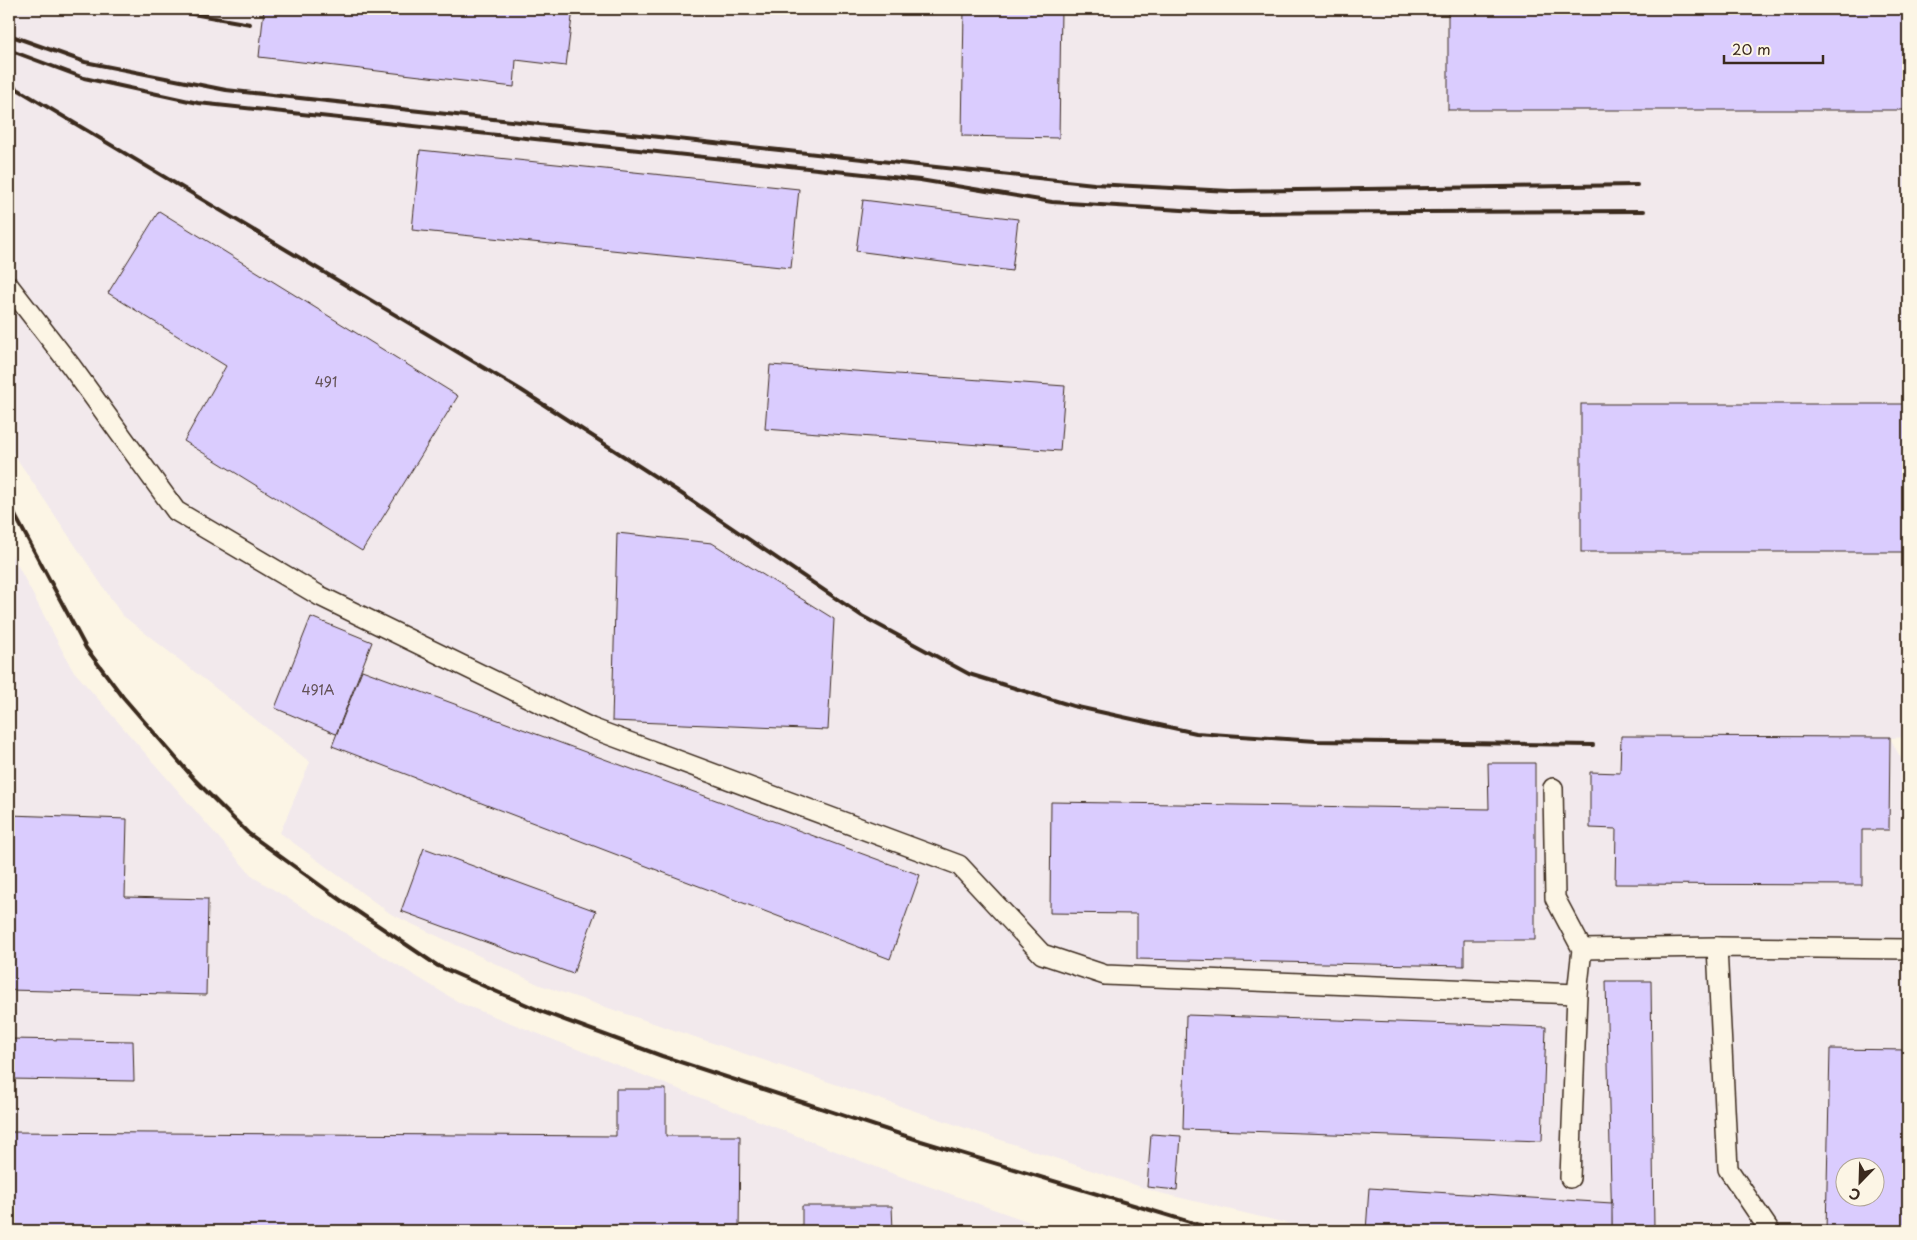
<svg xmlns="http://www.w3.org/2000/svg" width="1917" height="1240" viewBox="0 0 1917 1240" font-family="'Playpen Sans',sans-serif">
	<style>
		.built { fill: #f2e9ec; fill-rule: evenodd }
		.building { fill: #daccfe; stroke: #3b2a1e; fill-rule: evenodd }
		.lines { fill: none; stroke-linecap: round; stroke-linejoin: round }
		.lane-casing { stroke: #3b2a1e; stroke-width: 22 }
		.lane { stroke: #fcf5e5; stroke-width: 19 }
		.rail { stroke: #3b2a1e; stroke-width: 4 }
		.labels { text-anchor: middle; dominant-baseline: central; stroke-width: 4; stroke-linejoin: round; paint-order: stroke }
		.number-label { font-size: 14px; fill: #635256 }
	</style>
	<rect width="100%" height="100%" fill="#fcf5e5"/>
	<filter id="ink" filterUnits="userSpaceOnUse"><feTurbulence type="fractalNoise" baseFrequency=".02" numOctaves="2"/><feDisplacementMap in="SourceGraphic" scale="10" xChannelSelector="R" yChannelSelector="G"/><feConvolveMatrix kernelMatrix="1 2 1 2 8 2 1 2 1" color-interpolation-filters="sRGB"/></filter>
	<g filter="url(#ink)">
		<!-- built -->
		<g class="built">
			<path d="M9 9H1908V737L1890 738 1903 762H1908V1231H1320L1156 1192 540 985 391 914 280 833 310 762 122 615 9 447ZM1844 1168H1874V1198H1844Z"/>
			<path d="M9 549 72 669 253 877 460 1003 894 1174 1055 1231H9Z"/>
		</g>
		<!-- building -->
		<g class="building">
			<path d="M264 9H573L566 66 516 60 514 87 259 57Z"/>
			<path d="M964 9H1061L1059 138 962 136Z"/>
			<rect x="1448" y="9" width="460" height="101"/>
			<path d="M420 150 799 189 791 268 412 230Z"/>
			<path d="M863 200 1018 219 1012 271 856 251Z"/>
			<path d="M159 211 458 396 362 551 184 441 226 366 108 293Z"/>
			<path d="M770 365 1065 386 1060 451 765 429Z"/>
			<rect x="1581" y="404" width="327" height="148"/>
			<path d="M617 533 712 543 834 619 828 730 612 721Z"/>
			<path d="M311 617 372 642 336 734 275 708Z"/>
			<path d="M362 670 920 875 890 959 332 746Z"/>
			<path d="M1621 736 1890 737 1889 830H1862V885L1615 884 1616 829 1590 828V772L1620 773Z"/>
			<path d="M1903 762H1908V857H1904Z"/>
			<path d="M1488 763H1535V940H1464V966L1137 959V914L1050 913 1051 802 1489 809Z"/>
			<path d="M9 815 127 819 125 897 208 899 206 995 9 990Z"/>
			<path d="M424 848 596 911 573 974 401 911Z"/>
			<path d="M1606 981H1651L1654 1231 1612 1230Z"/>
			<path d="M1186 1015 1546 1027 1542 1141 1183 1129Z"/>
			<path d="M9 1039 133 1041 134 1081 9 1079Z"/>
			<path d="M1830 1049 1908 1050V1231H1826ZM1844 1168H1874V1198H1844Z"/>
			<path d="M616 1089H666V1136H740L739 1231H9V1132L616 1136Z"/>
			<path d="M1151 1134 1181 1136 1177 1190 1147 1187Z"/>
			<path d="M1369 1188 1612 1203V1231H1366Z"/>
			<path d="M802 1206H892L893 1231H802Z"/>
		</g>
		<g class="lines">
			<!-- lane casing -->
			<g class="lane-casing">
				<g id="lane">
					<path d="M9 286 71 366 176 511 320 596 591 728 959 865 1042 954 1105 975 1577 994"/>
					<path d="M1553 788 1555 898 1582 949 1577 994 1570 1178"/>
					<path d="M1717 947 1728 1169 1770 1231"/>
					<path d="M1582 949 1717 947 1908 949"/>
				</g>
			</g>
			<!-- lane -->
			<use href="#lane" class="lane"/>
			<!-- rail -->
			<g class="rail">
				<path d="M164 9 250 24"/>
				<path d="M9 35 85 62 226 90 1094 184 1230 191 1637 185"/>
				<path d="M9 50 84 78 198 103 920 180 1052 202 1230 213 1644 211"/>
				<path d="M9 84 521 390 676 490 862 616 969 674 1073 706 1196 733 1316 741 1593 745"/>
				<path d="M9 504 86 648 123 697 195 780 248 833 342 901 438 966 543 1012 662 1056 921 1141 1220 1231"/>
			</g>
		</g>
	</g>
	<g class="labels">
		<!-- number labels -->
		<g class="number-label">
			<text x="326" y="381">491</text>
			<text x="318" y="689">491А</text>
		</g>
	</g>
	<!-- margin -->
	<rect width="1917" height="1240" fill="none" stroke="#fcf5e5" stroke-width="30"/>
	<rect x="15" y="15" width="1887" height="1210" fill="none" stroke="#3b2a1e" stroke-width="2" filter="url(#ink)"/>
	<!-- north arrow -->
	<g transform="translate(1860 1182) rotate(203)"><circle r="24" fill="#fcf5e5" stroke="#afa495"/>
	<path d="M0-4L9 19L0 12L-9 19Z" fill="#3b2a1e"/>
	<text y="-8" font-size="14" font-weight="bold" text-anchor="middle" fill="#3b2a1e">С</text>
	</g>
	<!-- scale -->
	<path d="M1724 55v8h99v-8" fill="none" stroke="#3b2a1e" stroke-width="2.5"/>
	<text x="1732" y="55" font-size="15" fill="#3b2a1e" stroke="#fcf5e5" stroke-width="4" paint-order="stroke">20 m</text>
</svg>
